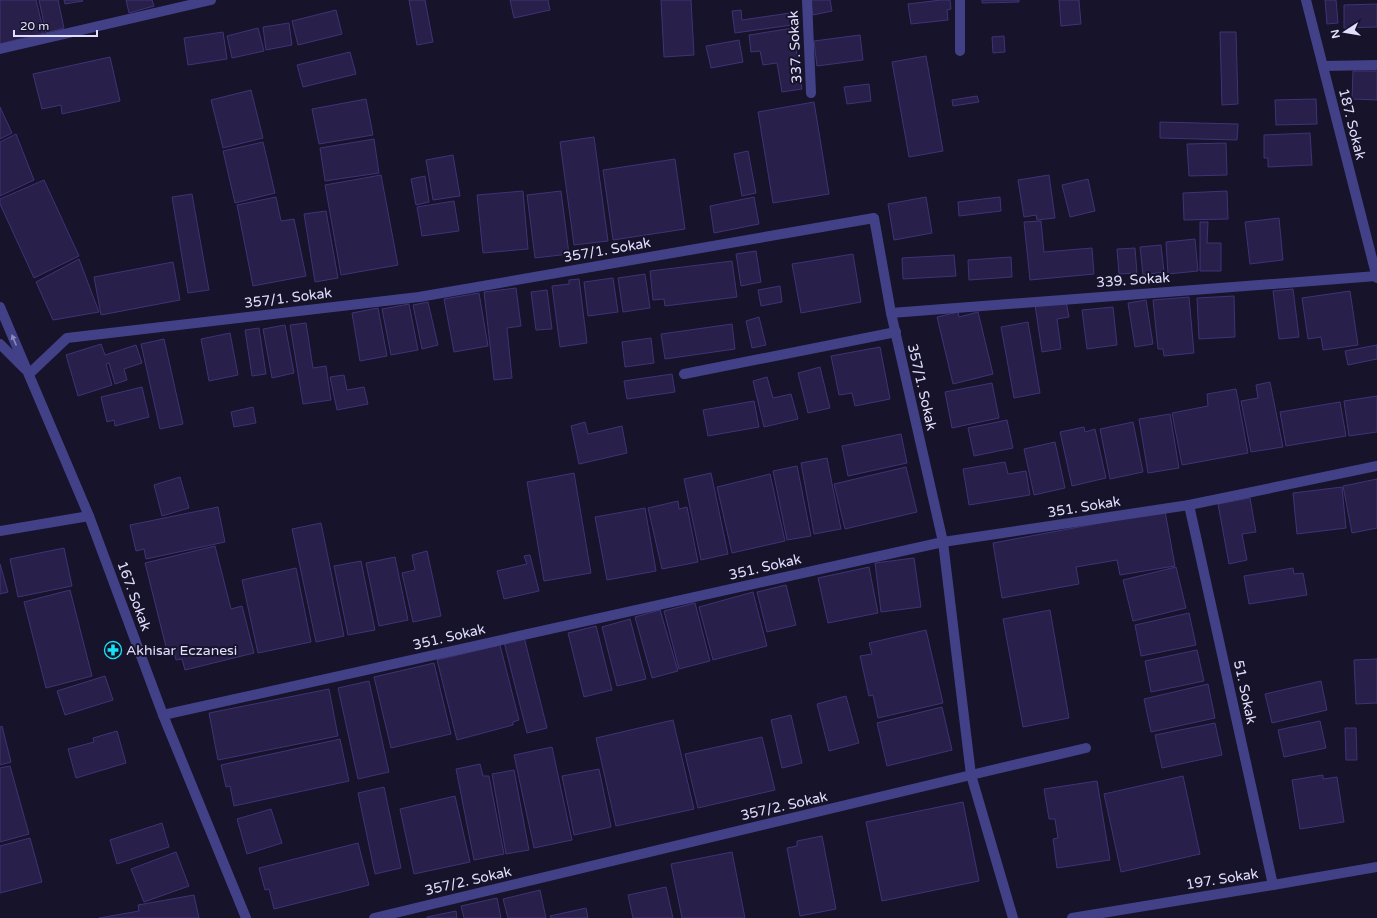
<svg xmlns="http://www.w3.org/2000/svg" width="1377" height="918" viewBox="0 0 1377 918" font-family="'Varela Round',sans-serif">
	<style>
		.building { fill: #28204b; stroke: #3f3376 }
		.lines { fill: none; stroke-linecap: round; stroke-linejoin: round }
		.minor { stroke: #424187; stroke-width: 10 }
		.oneway { fill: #8a88bc }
		.labels { text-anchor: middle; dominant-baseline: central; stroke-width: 4; stroke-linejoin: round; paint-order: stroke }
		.street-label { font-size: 14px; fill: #e1dffd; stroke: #16132b }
		.poi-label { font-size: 14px; fill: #e1dffd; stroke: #16132b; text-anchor: start }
	</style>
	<rect width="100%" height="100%" fill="#16132b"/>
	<!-- building -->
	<g class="building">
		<path d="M0 0H36L44 33 0 44Z"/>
		<path d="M39 0H58L64 28 46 33Z"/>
		<path d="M64 0H82L83 1 65 4Z"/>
		<path d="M126 0H152L154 6 129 13Z"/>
		<path d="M409 0H425L433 42 417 45Z"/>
		<path d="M510 0H548L550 10 514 18Z"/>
		<path d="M661 0H691L694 55 664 57Z"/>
		<path d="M810 0H830L832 11 813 15Z"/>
		<path d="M941 0H950L951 9 947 10 948 20 911 24 908 4Z"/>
		<path d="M982 0H1019V2L982 3Z"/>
		<path d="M1059 0H1079L1081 24 1061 26Z"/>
		<path d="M1325 0H1336L1338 23 1327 24Z"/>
		<path d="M1377 4V27L1344 28V5Z"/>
		<path d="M336 10 342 34 298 45 292 21Z"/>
		<path d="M741 10 742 20 790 13 792 25 735 33 732 11Z"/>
		<path d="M289 23 292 45 266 50 263 27Z"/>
		<path d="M258 28 264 51 232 58 227 36Z"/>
		<path d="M793 28 802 89 782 92 777 63 763 65 760 51 751 52 749 35Z"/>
		<path d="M223 32 227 59 188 65 184 38Z"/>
		<path d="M1220 32H1236L1238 104 1222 105Z"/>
		<path d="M860 35 863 60 817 66 814 41Z"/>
		<path d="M1004 36 1005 52 993 53 992 37Z"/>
		<path d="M739 40 743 62 711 68 706 46Z"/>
		<path d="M350 52 356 74 303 87 297 65Z"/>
		<path d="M926 56 943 151 909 157 892 62Z"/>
		<path d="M110 57 120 101 62 114 61 105 42 109 33 74Z"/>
		<path d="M1353 71H1377V100L1352 99Z"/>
		<path d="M869 84 871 101 847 104 844 87Z"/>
		<path d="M251 90 263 138 223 148 211 100Z"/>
		<path d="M977 96 979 102 953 106 952 100Z"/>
		<path d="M366 99 373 135 319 144 312 109Z"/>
		<path d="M1316 99 1317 124 1276 125 1275 100Z"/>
		<path d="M814 102 829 194 773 203 758 112Z"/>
		<path d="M0 107 12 133 0 139Z"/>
		<path d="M1160 122 1238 124 1237 140 1160 138Z"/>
		<path d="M1310 133 1312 165 1268 167V158H1264V135Z"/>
		<path d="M16 134 34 180 0 196V142Z"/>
		<path d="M594 137 608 241 574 245 560 142Z"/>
		<path d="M374 139 379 173 325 181 320 148Z"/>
		<path d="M263 142 275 193 235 203 223 151Z"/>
		<path d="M1226 143 1227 175 1189 176 1187 144Z"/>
		<path d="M748 151 756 193 742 196 734 154Z"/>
		<path d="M453 155 460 196 433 200 426 160Z"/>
		<path d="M675 159 685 229 613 240 603 170Z"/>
		<path d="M381 175 398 265 341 275 325 185Z"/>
		<path d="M1049 175 1055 218 1037 220 1036 215 1024 217 1018 180Z"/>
		<path d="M425 176 429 202 416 205 411 179Z"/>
		<path d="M1088 179 1095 211 1070 217 1062 185Z"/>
		<path d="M44 180 79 256 34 278 0 204V199Z"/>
		<path d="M523 191 528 249 483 253 477 195Z"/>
		<path d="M561 191 569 254 535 258 527 195Z"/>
		<path d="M1227 191 1228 219 1184 220 1183 193Z"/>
		<path d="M192 194 209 290 188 293 172 197Z"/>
		<path d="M276 197 281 221 294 219 306 276 253 286 237 205Z"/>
		<path d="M754 197 759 224 714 233 710 206Z"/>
		<path d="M926 197 932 233 894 240 888 204Z"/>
		<path d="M1000 197 1001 211 959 216 958 202Z"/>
		<path d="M454 201 459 231 422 236 417 207Z"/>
		<path d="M326 211 338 278 315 282 304 214Z"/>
		<path d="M1279 218 1283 260 1250 264 1245 222Z"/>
		<path d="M1041 221 1044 252 1092 248 1094 274 1030 280 1024 222Z"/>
		<path d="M1200 222H1208L1207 243H1221V271H1200Z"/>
		<path d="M1195 239 1198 271 1168 274 1166 242Z"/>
		<path d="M1161 245 1164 272 1143 275 1140 247Z"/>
		<path d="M1135 248 1137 273 1119 274 1117 249Z"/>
		<path d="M756 251 761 282 741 286 736 254Z"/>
		<path d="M853 254 861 302 801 313 792 264Z"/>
		<path d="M954 255 956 276 903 279 902 258Z"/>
		<path d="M1011 257 1012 277 969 280 968 260Z"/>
		<path d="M79 259 99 312 53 320 36 282Z"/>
		<path d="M732 261 737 297 665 306 664 299 653 300 650 271Z"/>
		<path d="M173 262 180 300 101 315 94 277Z"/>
		<path d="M645 274 650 308 623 312 618 278Z"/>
		<path d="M613 278 618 312 588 316 584 282Z"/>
		<path d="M579 279 587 343 560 347 552 286 569 284V280Z"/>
		<path d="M780 286 782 302 761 306 758 290Z"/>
		<path d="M516 288 521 326 507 328 512 378 494 380 484 292Z"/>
		<path d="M1293 289 1299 337 1279 339 1273 291Z"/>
		<path d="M547 290 552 329 536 330 531 292Z"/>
		<path d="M1350 291 1358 345 1323 350 1321 337 1308 339 1302 298Z"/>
		<path d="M479 293 488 346 454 352 444 299Z"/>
		<path d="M1234 296 1235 337 1199 339 1197 298Z"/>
		<path d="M1189 297 1194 353 1164 356 1163 349H1158L1153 300Z"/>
		<path d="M1146 300 1153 344 1135 347 1128 303Z"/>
		<path d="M1066 301 1069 317 1057 319 1061 349 1042 352 1035 305Z"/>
		<path d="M428 302 438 345 422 349 413 305Z"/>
		<path d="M409 304 418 350 391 355 382 309Z"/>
		<path d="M1113 307 1117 345 1087 349 1082 310Z"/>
		<path d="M378 308 387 356 360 361 352 313Z"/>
		<path d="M958 312 959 317 978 312 993 374 953 384 937 317Z"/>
		<path d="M759 317 766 345 752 348 746 321Z"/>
		<path d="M1028 322 1040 393 1014 398 1001 327Z"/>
		<path d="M306 323 313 368 326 366 331 400 303 404 290 325Z"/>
		<path d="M732 324 735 349 665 359 661 334Z"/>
		<path d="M285 325 294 373 272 378 263 329Z"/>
		<path d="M259 328 266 374 252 376 245 330Z"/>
		<path d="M230 333 238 375 209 381 201 339Z"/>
		<path d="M651 338 654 363 625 367 622 342Z"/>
		<path d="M164 339 183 424 160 429 141 344Z"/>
		<path d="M101 344 105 355 136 345 142 363 124 369 127 380 115 384 109 363 106 364 112 385 78 396 66 355Z"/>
		<path d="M1377 345V359L1348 365 1345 351Z"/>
		<path d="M880 347 890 399 855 406 852 393 839 395 831 356Z"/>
		<path d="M820 367 830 408 808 413 798 373Z"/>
		<path d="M672 374 675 392 627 399 624 381Z"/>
		<path d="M344 375 347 390 364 387 368 404 337 410 330 377Z"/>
		<path d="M767 377 773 398 791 394 798 419 764 427 753 381Z"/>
		<path d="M1270 382 1283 447 1251 452 1241 401 1258 398 1256 385Z"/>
		<path d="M992 383 999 418 952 428 945 392Z"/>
		<path d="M142 387 149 417 115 426 114 420 107 422 101 397Z"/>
		<path d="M1236 389 1248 453 1182 465 1172 413 1208 406 1207 394Z"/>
		<path d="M1377 396V432L1349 436 1344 401Z"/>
		<path d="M754 401 759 427 708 436 703 410Z"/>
		<path d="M1340 402 1346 436 1286 446 1280 412Z"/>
		<path d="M253 407 256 423 234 427 231 412Z"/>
		<path d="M1170 414 1179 468 1148 473 1139 419Z"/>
		<path d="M1007 420 1013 448 974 456 968 428Z"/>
		<path d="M585 422 588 434 622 426 627 453 579 464 571 426Z"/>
		<path d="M1133 422 1143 472 1110 479 1100 429Z"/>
		<path d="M1084 427 1085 432 1095 429 1106 478 1072 486 1060 432Z"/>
		<path d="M901 434 907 463 848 476 842 446Z"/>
		<path d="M1055 442 1065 488 1034 495 1024 449Z"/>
		<path d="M827 458 841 529 814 534 801 463Z"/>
		<path d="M1005 462 1008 474 1026 471 1030 495 969 505 963 469Z"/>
		<path d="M797 466 811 536 787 540 773 471Z"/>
		<path d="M906 467 917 512 845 529 834 484Z"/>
		<path d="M574 473 591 573 544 581 527 482Z"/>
		<path d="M711 473 728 554 701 560 684 479Z"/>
		<path d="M770 474 785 541 732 553 717 487Z"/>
		<path d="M180 477 189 508 162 516 154 485Z"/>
		<path d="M1377 479V528L1352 533 1343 486Z"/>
		<path d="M1342 487 1346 528 1297 534 1293 493Z"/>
		<path d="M1250 498 1256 532 1242 534 1247 560 1229 564 1218 504Z"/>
		<path d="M678 501 679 509 687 507 698 562 662 569 648 508Z"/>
		<path d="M218 507 225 542 146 559 144 549 136 551 130 525Z"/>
		<path d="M645 508 656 571 607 580 595 517Z"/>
		<path d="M1165 511 1175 566 1120 575 1117 560 1076 567 1079 584 1002 598 993 543Z"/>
		<path d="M321 523 344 636 316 642 292 529Z"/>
		<path d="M215 546 231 609 242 606 254 653 185 670 182 659 176 660 173 649 167 651 145 563Z"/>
		<path d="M64 548 72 586 18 597 10 559Z"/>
		<path d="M427 551 441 616 413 622 402 573 415 570 412 555Z"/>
		<path d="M530 555 539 591 504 599 497 571 527 564 524 556Z"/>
		<path d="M395 557 408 620 379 626 366 563Z"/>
		<path d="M914 558 921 607 881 612 875 563Z"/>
		<path d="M361 561 375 630 348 635 334 566Z"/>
		<path d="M0 564 8 592 0 594Z"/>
		<path d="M869 567 878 613 828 623 818 578Z"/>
		<path d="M1176 567 1186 608 1133 621 1123 580Z"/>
		<path d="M296 568 311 642 258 653 242 580Z"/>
		<path d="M1293 568 1294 574 1303 573 1307 595 1249 604 1244 576Z"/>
		<path d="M786 585 796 625 767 632 757 592Z"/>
		<path d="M70 590 92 676 46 688 24 602Z"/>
		<path d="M753 592 767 646 713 660 699 607Z"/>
		<path d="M695 603 710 661 679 669 664 611Z"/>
		<path d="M660 610 678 671 652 678 635 617Z"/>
		<path d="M1050 610 1069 718 1023 727 1003 619Z"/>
		<path d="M1189 613 1196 645 1141 656 1135 625Z"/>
		<path d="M630 619 646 679 617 686 602 627Z"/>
		<path d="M596 626 612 690 584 697 568 633Z"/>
		<path d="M926 630 943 703 878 718 873 695 869 696 860 656 872 654 869 643Z"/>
		<path d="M524 637 547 728 527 733 504 642Z"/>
		<path d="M500 645 519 720 513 722V725L457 740 437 660Z"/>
		<path d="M1197 650 1204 681 1151 692 1145 661Z"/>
		<path d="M1377 659V703L1356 704 1354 660Z"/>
		<path d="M434 663 451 734 391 748 374 677Z"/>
		<path d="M105 676 113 700 65 715 57 691Z"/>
		<path d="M369 681 389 772 358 779 338 688Z"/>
		<path d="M1321 681 1327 710 1272 723 1265 694Z"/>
		<path d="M1208 684 1215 718 1151 732 1144 699Z"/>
		<path d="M329 689 338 736 218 760 209 713Z"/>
		<path d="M846 696 859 743 829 751 817 704Z"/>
		<path d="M942 707 952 750 887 766 877 723Z"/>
		<path d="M791 715 802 763 782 768 771 720Z"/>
		<path d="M673 720 694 809 616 826 596 738Z"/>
		<path d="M1320 721 1326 748 1284 757 1278 730Z"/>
		<path d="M1215 723 1222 755 1162 768 1155 735Z"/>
		<path d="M2 726 11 762 0 765V727Z"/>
		<path d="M1345 728H1356L1357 760H1346Z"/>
		<path d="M117 731 126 763 76 778 68 749 94 742 93 738Z"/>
		<path d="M762 737 775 790 698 808 685 754Z"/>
		<path d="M340 739 349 781 234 806 230 786 226 787 221 765Z"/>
		<path d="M552 747 572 840 534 848 514 755Z"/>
		<path d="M480 764 483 776H489L504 854 474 860 456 769Z"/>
		<path d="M10 766 29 834 0 842V768Z"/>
		<path d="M599 769 611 827 574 835 562 776Z"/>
		<path d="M514 770 529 850 506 854 492 774Z"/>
		<path d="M1323 775V779L1337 777 1344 822 1300 829 1292 780Z"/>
		<path d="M1183 776 1200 854 1121 872 1104 794Z"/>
		<path d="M1097 781 1110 860 1057 868 1053 839 1058 838 1055 819H1049L1044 789Z"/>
		<path d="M384 787 401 868 375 874 358 793Z"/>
		<path d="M455 796 470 862 414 874 400 809Z"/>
		<path d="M963 802 979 881 882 901 866 822Z"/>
		<path d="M271 809 282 843 247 854 237 819Z"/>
		<path d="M162 823 169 847 117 864 110 840Z"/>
		<path d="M822 836 836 909 800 916 787 848 797 846V841Z"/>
		<path d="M30 838 42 882 0 893V846Z"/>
		<path d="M358 843 369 885 274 909 269 889 265 890 259 868Z"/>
		<path d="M176 852 189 886 144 902 131 869Z"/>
		<path d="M732 852 745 918H682L671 864Z"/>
		<path d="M666 887 673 918H633L628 895Z"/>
		<path d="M540 890 546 918H508L503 899Z"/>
		<path d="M194 895 199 918H99L139 911 138 905Z"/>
		<path d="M497 898 501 918H464L461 906Z"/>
		<path d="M586 908 588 918H551L550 916Z"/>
		<path d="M456 911 457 918H427V917Z"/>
	</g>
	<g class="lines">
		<!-- minor -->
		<g class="minor">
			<path d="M807 0 811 93"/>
			<path d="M1306 0 1377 278"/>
			<path d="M0 49 211 0"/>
			<path d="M960 51V0"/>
			<path d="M1323 66 1377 65"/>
			<path d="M0 307 89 516 163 715 246 918"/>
			<path d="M891 313 1377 276"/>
			<path d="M0 344 25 369"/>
			<path d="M29 374 67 338 419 297 874 218 891 313 943 542 971 775 374 918"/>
			<path d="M684 374 896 332"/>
			<path d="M1189 505 1273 885"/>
			<path d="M0 531 89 516"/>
			<path d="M163 715 943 542 1189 505 1377 466"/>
			<path d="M1013 918 971 775 1086 748"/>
			<path d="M1072 918 1273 885 1377 867"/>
		</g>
	</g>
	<!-- one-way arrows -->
	<defs><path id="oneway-solid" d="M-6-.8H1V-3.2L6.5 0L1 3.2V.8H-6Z"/></defs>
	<use class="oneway" href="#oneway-solid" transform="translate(14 340) rotate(-113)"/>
	<!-- icons -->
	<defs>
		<g id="pharmacy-ring" transform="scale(0.9)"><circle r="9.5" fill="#16132b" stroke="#15e2f3" stroke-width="1.5"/><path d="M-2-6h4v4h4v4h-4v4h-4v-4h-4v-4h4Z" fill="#15e2f3"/></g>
	</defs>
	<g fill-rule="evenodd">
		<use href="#pharmacy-ring" x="113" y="650"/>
	</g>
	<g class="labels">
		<!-- street labels -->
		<g class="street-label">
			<text transform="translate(795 47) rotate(-93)">337. Sokak</text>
			<text transform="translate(1352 124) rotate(76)">187. Sokak</text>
			<text transform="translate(607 250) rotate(-10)">357/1. Sokak</text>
			<text transform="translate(1133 280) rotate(-4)">339. Sokak</text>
			<text transform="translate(288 298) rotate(-7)">357/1. Sokak</text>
			<text transform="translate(922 387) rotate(77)">357/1. Sokak</text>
			<text transform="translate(1084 507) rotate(-9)">351. Sokak</text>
			<text transform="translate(765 567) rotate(-13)">351. Sokak</text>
			<text transform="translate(134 596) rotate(70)">167. Sokak</text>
			<text transform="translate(449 637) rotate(-13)">351. Sokak</text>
			<text transform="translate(1245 692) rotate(78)">51. Sokak</text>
			<text transform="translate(784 806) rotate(-13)">357/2. Sokak</text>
			<text transform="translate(1222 879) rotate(-9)">197. Sokak</text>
			<text transform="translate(468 881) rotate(-13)">357/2. Sokak</text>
		</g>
		<!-- poi labels -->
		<g class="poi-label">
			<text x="126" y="650">Akhisar Eczanesi</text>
		</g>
	</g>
	<!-- north arrow -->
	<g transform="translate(1345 32) rotate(258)" stroke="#16132b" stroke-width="3" paint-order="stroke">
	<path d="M0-3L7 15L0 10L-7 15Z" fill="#e1dffd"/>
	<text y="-6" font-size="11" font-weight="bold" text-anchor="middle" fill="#e1dffd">N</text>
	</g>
	<!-- scale -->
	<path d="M14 30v6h83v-6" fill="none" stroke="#e1dffd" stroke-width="2"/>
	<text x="20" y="30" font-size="12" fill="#e1dffd" stroke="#16132b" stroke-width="3" paint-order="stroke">20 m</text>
</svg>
